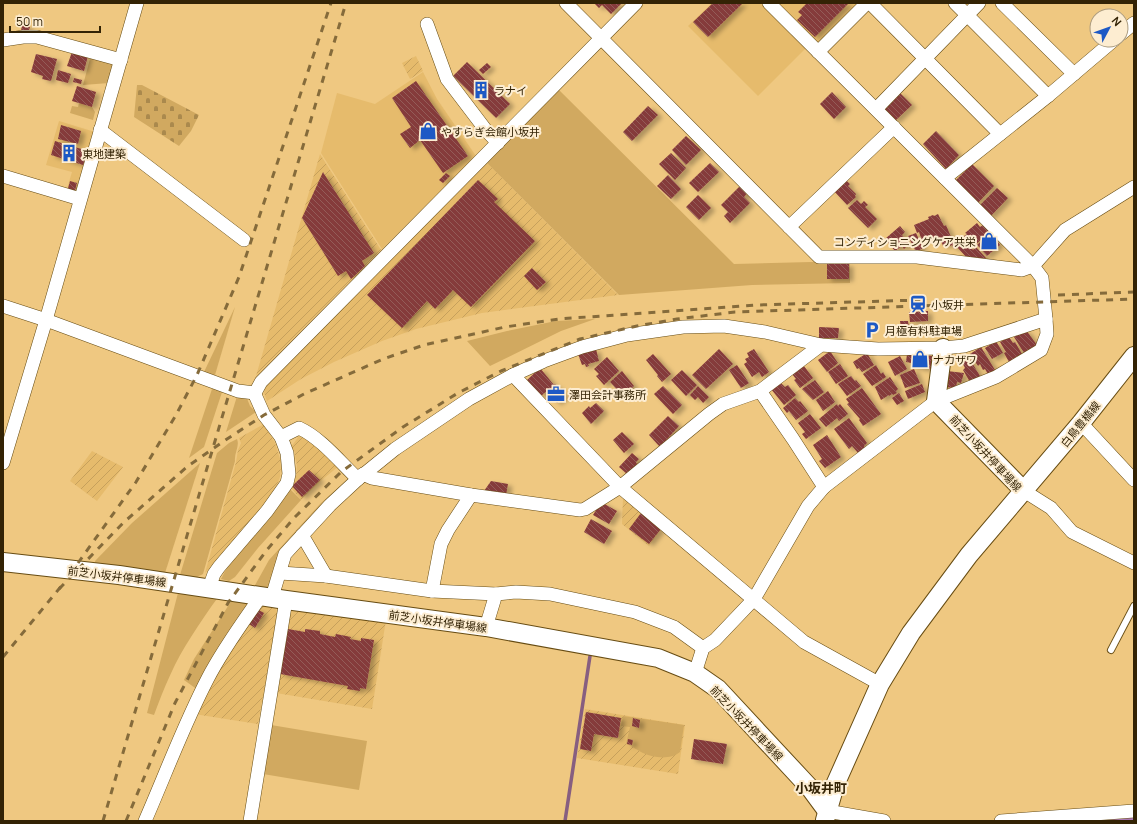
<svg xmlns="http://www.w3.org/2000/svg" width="1137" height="824" viewBox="0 0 1137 824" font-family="Manrope,'Noto Sans JP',sans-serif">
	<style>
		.built { fill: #e6bb6c }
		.industrial { fill: url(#industrial-furrows) }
		.grass { fill: #d1a960 }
		.cemetery { fill: url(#cemetery-stones) }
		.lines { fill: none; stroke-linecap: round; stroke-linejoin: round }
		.stream { stroke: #875e80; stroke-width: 3.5 }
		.river { stroke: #ab78b4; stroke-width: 22 }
		.building { fill: url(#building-back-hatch); filter: url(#shadow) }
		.service-casing { stroke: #674c13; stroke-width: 8 }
		.minor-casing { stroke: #674c13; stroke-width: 14 }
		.secondary-casing { stroke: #674c13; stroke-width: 20 }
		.service { stroke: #fff; stroke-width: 6 }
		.minor { stroke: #fff; stroke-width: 13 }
		.secondary { stroke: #fff; stroke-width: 18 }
		.rail { stroke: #856b3b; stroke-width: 3; stroke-dasharray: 7 7; stroke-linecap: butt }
		.labels { text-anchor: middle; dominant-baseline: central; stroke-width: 4; stroke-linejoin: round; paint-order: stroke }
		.poi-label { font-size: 11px; fill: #332305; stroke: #fdedd1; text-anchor: start }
		.street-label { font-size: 11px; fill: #332305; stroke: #fdedd1 }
		.quarter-label { font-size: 13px; font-weight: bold; fill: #332305; stroke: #fdedd1 }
	</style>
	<defs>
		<pattern id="industrial-furrows" width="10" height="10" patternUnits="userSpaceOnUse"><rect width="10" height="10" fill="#e6bb6c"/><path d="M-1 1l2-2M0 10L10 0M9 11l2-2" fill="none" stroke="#c6a05c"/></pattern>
		<pattern id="cemetery-stones" width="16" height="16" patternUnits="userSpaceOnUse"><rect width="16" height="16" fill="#d1a960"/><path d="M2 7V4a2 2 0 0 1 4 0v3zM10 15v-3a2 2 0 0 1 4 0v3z" fill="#aa894d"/></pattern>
		<pattern id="building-back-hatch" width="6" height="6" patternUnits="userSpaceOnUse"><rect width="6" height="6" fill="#853a3b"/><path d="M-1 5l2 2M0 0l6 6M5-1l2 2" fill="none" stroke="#945b59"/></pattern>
		<filter id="shadow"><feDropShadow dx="4.5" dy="2.5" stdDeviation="2" flood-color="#0004"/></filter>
	</defs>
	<rect width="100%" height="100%" fill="#efc881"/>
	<!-- built -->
	<g class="built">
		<path d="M712 3H761L806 48 758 96 688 26Z"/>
		<path d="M774 3H860L820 43H815Z"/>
		<path d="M423 72 437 99 476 156 382 249 321 153 337 93 375 104Z"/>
		<path d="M59 121 95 132 76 195 66 192 72 172 46 165Z"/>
	</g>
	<!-- industrial -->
	<g class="industrial">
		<path d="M416 56 423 71 410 79 402 63Z"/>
		<path d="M320 154 381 250 256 376Z"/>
		<path d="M486 162 618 295 482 313 416 329 382 341 334 362 301 379 267 401 264 393 266 385Z"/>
		<path d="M264 424 275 443 281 462 280 477 277 485 271 496 263 507 205 573 236 462 238 450 241 443 239 438Z"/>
		<path d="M301 433 339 466 323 479 301 500 291 488 296 475 297 466 294 450 291 447Z"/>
		<path d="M92 451 123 467 97 501 70 481Z"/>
		<path d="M623 497 662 528 649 546 622 524Z"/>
		<path d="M271 601 278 613 258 724 194 714 257 603Z"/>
		<path d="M299 606 386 620 372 709 276 693 288 614Z"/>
		<path d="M585 709 685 725 678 774 577 758Z"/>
	</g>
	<!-- grass -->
	<g class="grass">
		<path d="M91 55 115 62 109 83 83 85Z"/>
		<path d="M558 89 734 264 850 261V283L752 285 619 295 486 162Z"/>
		<path d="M79 103 92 107 95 112 93 120 70 113 72 106 78 107Z"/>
		<path d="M235 307 215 375 204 372Z"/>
		<path d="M595 319 561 331 490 366 467 341 507 331 556 321Z"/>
		<path d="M214 383 224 386 204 447 189 458Z"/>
		<path d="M238 393 246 396 250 406 256 412 226 432Z"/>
		<path d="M237 439C240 446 234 453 235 461L203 574 197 577 180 575 217 453 229 443Z"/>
		<path d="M200 463 165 573 96 565 95 561 132 523Z"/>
		<path d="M351 476 354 479 297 536 269 590 254 587 269 560 321 503Z"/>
		<path d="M290 489 301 500 258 548 235 577 229 581 221 579C237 547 272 521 290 489Z"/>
		<path d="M179 589 219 596C209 609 200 623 191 637 175 661 164 688 154 715L147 713Z"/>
		<path d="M232 600 250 602 198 690 184 680 194 659Z"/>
		<path d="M623 716 684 725 680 752C670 760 654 758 643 753 636 750 633 746 626 744L630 727 621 726Z"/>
		<path d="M271 725 367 741 359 790 263 774Z"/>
	</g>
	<!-- cemetery -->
	<path class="cemetery" d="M137 85H142L199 115 191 131 179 146 134 117Z"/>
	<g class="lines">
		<!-- stream -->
		<path class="stream" d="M565 821 590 656"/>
		<!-- river -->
		<path class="river" d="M1097 821 1134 818"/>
	</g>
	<!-- building -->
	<g class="building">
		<path d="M594 3H622L611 14 602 5 599 8Z"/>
		<path d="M713 3H743L708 37 693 22Z"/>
		<path d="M807 3H849L815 37 797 20 802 15 798 12Z"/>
		<path d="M22 25 30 27 28 33 21 31Z"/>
		<path d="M72 52 88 56 84 71 67 66Z"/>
		<path d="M36 54 57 59 51 81 42 79 43 76 31 72Z"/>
		<path d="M467 62 510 104 496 118 453 76Z"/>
		<path d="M487 63 491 67 483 74 479 70Z"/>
		<path d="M58 70 71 74 68 83 56 80Z"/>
		<path d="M74 78 82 80 81 84 73 82Z"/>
		<path d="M416 81 468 156 443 173 420 140 410 148 400 134 411 127 392 98Z"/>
		<path d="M77 86 96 92 92 107 72 101Z"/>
		<path d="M832 92 846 107 834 119 820 104Z"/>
		<path d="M899 92 912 105 895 121 882 108Z"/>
		<path d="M648 106 658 115 632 141 623 132Z"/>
		<path d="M61 125 81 131 78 144 58 139Z"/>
		<path d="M936 131 959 155 946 169 923 144Z"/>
		<path d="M686 136 701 150 686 165 672 150Z"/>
		<path d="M55 141 88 151 83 165 51 155Z"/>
		<path d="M671 153 686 168 675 180 659 164Z"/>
		<path d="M710 163 719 172 698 192 689 183Z"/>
		<path d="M972 164 994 186 977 204 955 181Z"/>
		<path d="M323 172 374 253 362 261 365 266 351 279 346 271 338 276 302 218Z"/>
		<path d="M446 173 450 176 443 183 439 180Z"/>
		<path d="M668 175 681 189 671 199 657 186Z"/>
		<path d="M845 179 850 184 848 186 856 194 855 196 856 197 847 205 833 190Z"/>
		<path d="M478 180 498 199 494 202 535 241 471 307 453 290 435 309 427 301 402 328 367 295Z"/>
		<path d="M70 181 77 183 74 194 67 192Z"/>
		<path d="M741 185 748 192 744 197 750 203 730 223 724 216 728 212 721 205Z"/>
		<path d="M997 188 1008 198 990 217 979 206Z"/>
		<path d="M698 195 711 208 699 220 686 207Z"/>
		<path d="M857 200 861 204 864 201 868 205 865 207 877 219 868 228 848 208Z"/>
		<path d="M938 214 944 226 946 225 954 244 950 246 949 244 943 246 940 237 934 240 932 236 922 241 919 232 917 233 914 225 929 219 928 217 933 215 934 216Z"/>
		<path d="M977 223 980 227 983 225 990 232 975 245 970 238 967 240 964 236 967 234 965 233Z"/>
		<path d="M900 226 905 232 902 235 909 244 904 249 902 246 895 251 885 239Z"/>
		<path d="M916 233 923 248 916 252 908 236Z"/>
		<path d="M991 233 1000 245 987 256 977 245Z"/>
		<path d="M962 237 973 250 976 247 986 258 984 260 968 259 957 247 955 249 952 246Z"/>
		<rect x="827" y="264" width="22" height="15"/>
		<path d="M532 268 546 282 537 290 524 276Z"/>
		<path d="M928 311V321L910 322 909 312Z"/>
		<path d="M900 321H908L909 328H901Z"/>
		<path d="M819 327 839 328 838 338H819Z"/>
		<path d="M1026 330 1037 345 1024 353 1014 337Z"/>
		<path d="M1009 337 1013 343 1015 342 1022 354 1009 362 1004 353 1006 352 1000 342Z"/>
		<path d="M996 341 1003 353 992 359 985 348Z"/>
		<path d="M981 347 995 370 988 374 985 369 983 370 980 364 978 366 970 354Z"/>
		<path d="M596 349 599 361 588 364 589 366 586 367 585 364 582 365 578 354Z"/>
		<path d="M719 349 733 364 706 389 692 375Z"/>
		<path d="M754 349 769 372 762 377 759 372 752 377 744 364 747 362 745 359 749 357 747 353Z"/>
		<path d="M830 351 838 363 827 372 818 360Z"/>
		<path d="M867 353 874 365 862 372 859 368 857 369 853 362Z"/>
		<path d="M653 354 671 374 662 382 657 376 658 375 646 360Z"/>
		<path d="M907 354 933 356 932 369 919 368V367L911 366V363L906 362Z"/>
		<path d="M900 356 907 369 895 376 888 362Z"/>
		<path d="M968 356 980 376 970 382 963 370 965 368 963 364 964 358Z"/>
		<path d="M607 357 619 371 604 385 596 376 599 374 594 369Z"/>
		<path d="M840 364 848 376 836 384 828 372Z"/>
		<path d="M737 365 749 383 741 388 729 370Z"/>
		<path d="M876 365 881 374 883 372 886 377 872 386 863 374Z"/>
		<path d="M804 366 813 378 800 388 794 380 796 379 792 374Z"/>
		<path d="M540 368 554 385 541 396 527 380Z"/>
		<path d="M914 369 920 383 905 388 900 375Z"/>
		<path d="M682 370 697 385 686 396 671 380Z"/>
		<path d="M622 371 634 386 622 398 618 393 619 392 610 382Z"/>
		<path d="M947 371 964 373 961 383 957 382 956 387H954V388L945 387Z"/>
		<path d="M851 376 855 381 856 380 861 386 847 396 838 384Z"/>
		<path d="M890 377 898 389 896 391 897 393 893 395 892 394 889 396V395L881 400 875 387Z"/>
		<path d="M815 380 824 392 813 400 802 389Z"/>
		<path d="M780 382 785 387 788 385 796 395 784 405 771 389Z"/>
		<path d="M555 384 565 396 557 403 547 392Z"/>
		<path d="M922 384 925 392 908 399 905 391Z"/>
		<path d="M663 386 682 405 673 414 654 394Z"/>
		<path d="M698 386 709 397 703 403 698 397 695 400 690 395Z"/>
		<path d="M862 388 881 414 863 426 859 420 860 419 847 404 849 403 846 399Z"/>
		<path d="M828 391 835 402 823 411 816 400Z"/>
		<path d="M899 393 904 401 897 405 892 398Z"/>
		<path d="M795 398 799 402 800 401 808 411 796 420 789 411 787 413 783 408Z"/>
		<path d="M596 403 604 411 591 424 582 413 589 406 590 408Z"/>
		<path d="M837 404 838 406 840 404 848 414 839 421 837 418 826 427 819 419Z"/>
		<path d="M810 414 821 428 806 439 802 434 805 432 798 423Z"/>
		<path d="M668 416 679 426 660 447 649 435Z"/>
		<path d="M849 418 867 443 864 446 865 448 858 453 852 446 849 449 834 429Z"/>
		<path d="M622 432 634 444 624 453 613 440Z"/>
		<path d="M827 435 841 457 825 468 819 461 822 459 813 445Z"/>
		<path d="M632 453 639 459 636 462 637 464 627 474 619 467Z"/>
		<path d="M309 470 320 480 302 497 292 486Z"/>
		<path d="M491 481 508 484 506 495 484 491Z"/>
		<path d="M601 502 617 511 609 524 593 515Z"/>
		<path d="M641 513 661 529 649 544 629 529Z"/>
		<path d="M591 519 612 531 604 544 584 532Z"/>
		<path d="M255 608 264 613 255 628 246 622Z"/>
		<path d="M288 629 305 632V629L320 631V634L335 637 336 634 351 637 350 639 361 641V638L374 640 366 689 360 688V691L347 689 348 686 280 674Z"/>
		<path d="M586 712 621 718 618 738 594 734 591 751 580 749Z"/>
		<path d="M633 718 640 720 639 728 632 726Z"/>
		<path d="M628 739 633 740 632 745 627 744Z"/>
		<path d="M694 739 727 744 723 764 691 759Z"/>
	</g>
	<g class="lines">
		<!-- service casing -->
		<g class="service-casing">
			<path id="service" d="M1111 650 1134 606"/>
		</g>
		<!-- minor casing -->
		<g class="minor-casing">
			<g id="minor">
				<path d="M566 3 819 257H917L1022 270 1033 266 769 3"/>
				<path d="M870 3 1000 134"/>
				<path d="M955 3 1048 96"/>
				<path d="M1002 3 1074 74"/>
				<path d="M427 24 447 79 485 129 498 143"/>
				<path d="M1121 34 1134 23"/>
				<path d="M3 40 23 37H37L121 60"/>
				<path d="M818 52 867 3"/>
				<path d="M876 109 979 3"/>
				<path d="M100 130 244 240"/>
				<path d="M3 176 80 199"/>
				<path d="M945 178 1048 96 1114 40"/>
				<path d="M789 227 894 127"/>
				<path d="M3 306 46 320 238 391 255 393"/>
				<path d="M513 375 620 487 709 414 723 404 760 391 821 345 878 349 943 348 964 346 1046 319"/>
				<path d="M760 391 793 439 824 487"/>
				<path d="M1081 423 1134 480"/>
				<path d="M281 437 299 428C321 438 340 462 358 479"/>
				<path d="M3 463 46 320 137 3"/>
				<path d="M363 474 372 478 471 495 580 510 585 509 620 487 804 642 880 684"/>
				<path d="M1024 491 1051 508 1072 532 1134 563"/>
				<path d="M302 535 326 576"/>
				<path d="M280 573 326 576 432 591 496 594"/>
				<path d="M209 588 214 574 219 567 267 511 287 483 289 474 287 453 281 437 264 415 256 397 255 393 261 382 636 3"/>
				<path d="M432 591 441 544 448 530 471 495"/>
				<path d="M272 597 285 554 330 505 358 479 395 449 469 399 513 375 544 361 582 347 627 335 683 327 724 326 765 332 821 345"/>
				<path d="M486 627 496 594 516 592 550 594 635 612 674 627 703 648"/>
				<path d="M695 673 703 648 715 640 754 599 808 506 824 487 936 401 996 377 1041 350 1047 334 1046 319 1042 278 1033 266 1065 230 1134 187"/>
				<path d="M827 811 884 821"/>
				<path d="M145 821C166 773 184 724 208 678 223 649 243 622 261 596"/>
				<path d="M250 821 286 600"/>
				<path d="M1001 821 1134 811"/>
			</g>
		</g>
		<!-- secondary casing -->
		<g class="secondary-casing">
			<g id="secondary">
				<path d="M943 348 936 401 1024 491"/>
				<path d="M3 562 119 575 286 600 486 627 658 658 695 673 718 689 810 788 827 811"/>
				<path d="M825 820 835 785 880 684 911 633 969 555 1081 423 1134 356"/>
			</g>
		</g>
		<!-- service -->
		<use href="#service" class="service"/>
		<!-- minor -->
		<use href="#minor" class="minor"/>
		<!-- secondary -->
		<use href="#secondary" class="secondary"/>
		<!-- rail -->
		<g class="rail">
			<path d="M1058 295 1134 292"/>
			<path d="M78 563 136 482 176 415 197 375 239 277 331 3"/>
			<path d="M59 589 123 523 188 466 227 439 264 415 304 394 383 359 424 345 505 327 559 319 757 305 920 300"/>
			<path d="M3 657 63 584"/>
			<path d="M103 821C183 548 264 275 346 3"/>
			<path d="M126 821 175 703 228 603 266 551 294 518 341 472 403 427 458 393 501 371 580 339 637 326 677 319 735 312 1134 299"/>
		</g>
	</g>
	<!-- icons -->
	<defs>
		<g id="building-bare" transform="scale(1.38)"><path d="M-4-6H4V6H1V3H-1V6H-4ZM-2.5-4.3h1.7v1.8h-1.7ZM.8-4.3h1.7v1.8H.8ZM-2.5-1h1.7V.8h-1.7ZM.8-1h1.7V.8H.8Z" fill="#1d59c5" stroke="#fdedd1" stroke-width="2.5" paint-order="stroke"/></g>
		<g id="shop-bare" transform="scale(1.38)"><path d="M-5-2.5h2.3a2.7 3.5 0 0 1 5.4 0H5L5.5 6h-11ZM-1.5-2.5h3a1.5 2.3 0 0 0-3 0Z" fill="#1d59c5" stroke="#fdedd1" stroke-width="2.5" paint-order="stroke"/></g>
		<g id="station-bare" transform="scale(1.38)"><path d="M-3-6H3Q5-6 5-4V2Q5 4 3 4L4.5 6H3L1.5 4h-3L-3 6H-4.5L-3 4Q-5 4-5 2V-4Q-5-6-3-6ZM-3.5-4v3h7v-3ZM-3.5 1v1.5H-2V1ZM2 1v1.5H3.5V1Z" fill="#1d59c5" stroke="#fdedd1" stroke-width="2.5" paint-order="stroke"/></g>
		<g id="parking-bare" transform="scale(1.38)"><path d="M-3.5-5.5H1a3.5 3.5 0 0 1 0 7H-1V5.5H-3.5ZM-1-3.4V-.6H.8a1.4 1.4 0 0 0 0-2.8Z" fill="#1d59c5" stroke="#fdedd1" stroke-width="2.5" paint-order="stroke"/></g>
		<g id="office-bare" transform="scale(1.38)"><path d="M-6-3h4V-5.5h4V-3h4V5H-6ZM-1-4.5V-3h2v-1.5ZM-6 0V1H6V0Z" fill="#1d59c5" stroke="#fdedd1" stroke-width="2.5" paint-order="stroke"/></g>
	</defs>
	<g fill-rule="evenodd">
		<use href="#building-bare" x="481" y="90"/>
		<use href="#shop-bare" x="428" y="131"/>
		<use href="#building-bare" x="69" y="153"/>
		<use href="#shop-bare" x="989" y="241"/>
		<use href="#station-bare" x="918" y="304"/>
		<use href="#parking-bare" x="872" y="330"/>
		<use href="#shop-bare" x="920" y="359"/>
		<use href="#office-bare" x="556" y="394"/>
	</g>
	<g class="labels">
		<!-- poi labels -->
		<g class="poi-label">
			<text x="494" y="90">ラナイ</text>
			<text x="441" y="131">やすらぎ会館小坂井</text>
			<text x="82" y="153">東地建築</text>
			<text x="976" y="241" text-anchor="end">コンディショニングケア共栄</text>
			<text x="931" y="304">小坂井</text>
			<text x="885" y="330">月極有料駐車場</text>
			<text x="933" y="359">ナカザワ</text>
			<text x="569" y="394">澤田会計事務所</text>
		</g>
		<!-- street labels -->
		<g class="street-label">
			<text transform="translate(1080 424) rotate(-51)">白鳥豊橋線</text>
			<text transform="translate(986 453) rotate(47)">前芝小坂井停車場線</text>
			<text transform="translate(117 576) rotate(7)">前芝小坂井停車場線</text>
			<text transform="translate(438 621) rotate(8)">前芝小坂井停車場線</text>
			<text transform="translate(747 723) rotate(46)">前芝小坂井停車場線</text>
		</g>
		<!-- quarter labels -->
		<g class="quarter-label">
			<text x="821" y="788">小坂井町</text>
		</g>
	</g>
	<!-- border -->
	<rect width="1137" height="824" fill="none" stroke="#332305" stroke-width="8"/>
	<!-- north arrow -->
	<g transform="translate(1109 28) rotate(49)"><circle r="19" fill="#fdedd1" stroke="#ac9c7f"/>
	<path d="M0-3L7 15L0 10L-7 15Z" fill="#1d59c5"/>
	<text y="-6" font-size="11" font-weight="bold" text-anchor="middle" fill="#332305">N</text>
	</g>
	<!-- scale -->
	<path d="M10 26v6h90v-6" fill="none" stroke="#332305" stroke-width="2"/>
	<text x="16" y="26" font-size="12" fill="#332305" stroke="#fdedd1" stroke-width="3" paint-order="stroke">50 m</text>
</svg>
